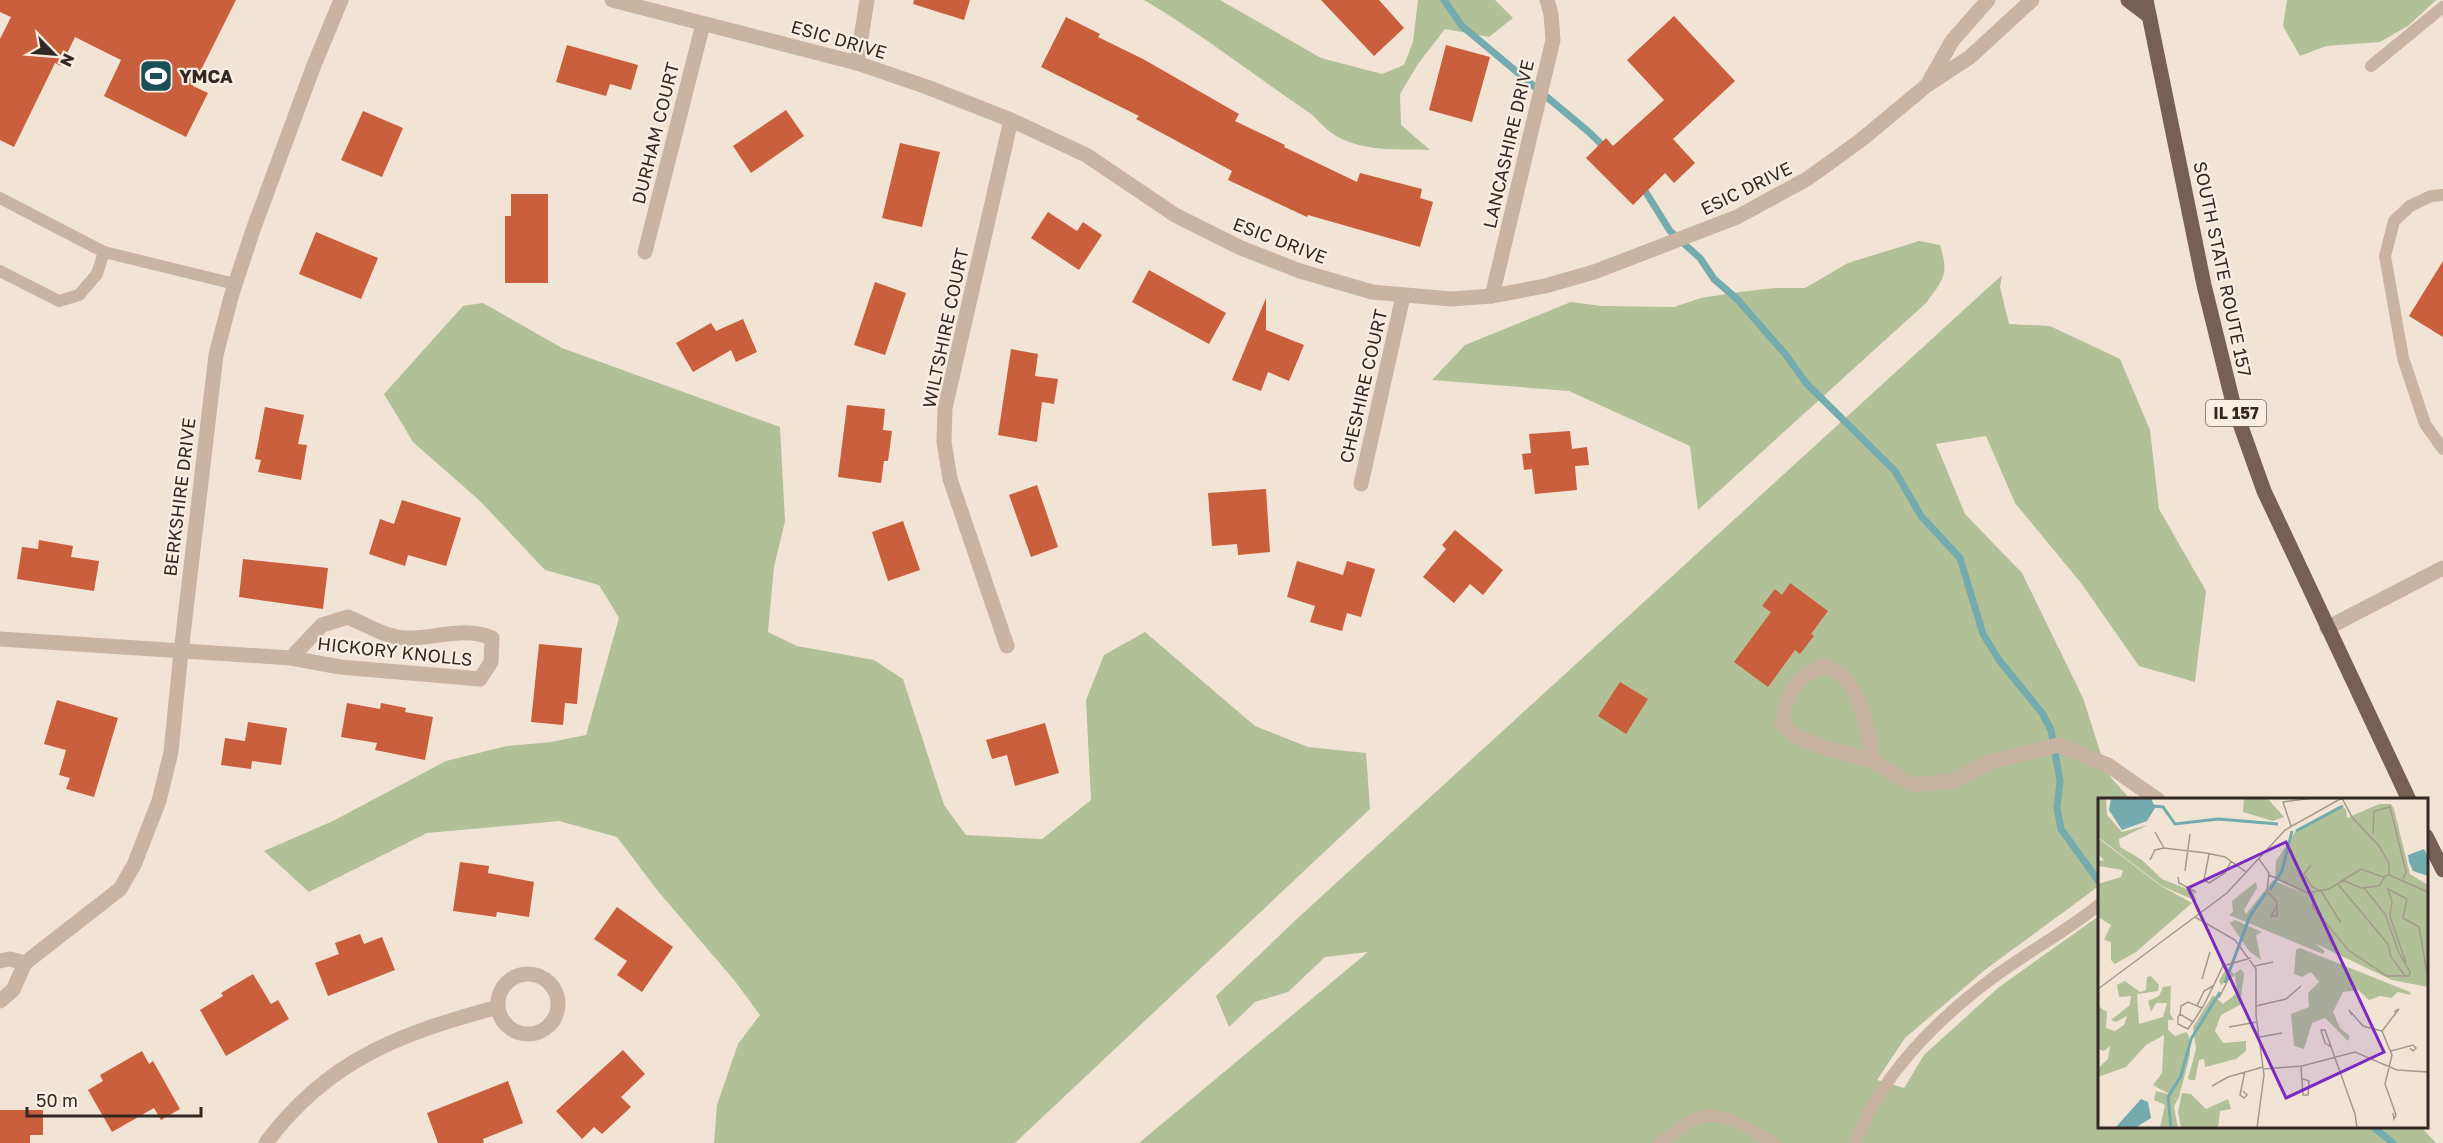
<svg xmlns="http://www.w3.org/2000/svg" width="2443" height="1143" viewBox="0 0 2443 1143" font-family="'Golos Text',sans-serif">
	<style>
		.green { fill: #b1c096 }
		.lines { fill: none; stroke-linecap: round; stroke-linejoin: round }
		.stream { stroke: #74abae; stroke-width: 7 }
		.building { fill: #c95f3c }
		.service { stroke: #c9b4a2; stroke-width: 12 }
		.minor { stroke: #c9b4a2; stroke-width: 15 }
		.tertiary { stroke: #c9b4a2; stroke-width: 15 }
		.primary { stroke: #766055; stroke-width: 15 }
		.labels { text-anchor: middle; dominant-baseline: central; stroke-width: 4.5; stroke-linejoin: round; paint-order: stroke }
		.shield { fill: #f9eee1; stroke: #6e645d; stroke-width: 1.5 }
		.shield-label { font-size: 16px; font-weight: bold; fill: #332924 }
		.street-label { font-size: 18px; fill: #332924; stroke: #f9eee1 }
		.poi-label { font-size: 18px; font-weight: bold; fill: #332924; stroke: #f9eee1; text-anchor: start }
		.inset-river { fill: none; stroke: #74abae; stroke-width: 3 }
		.inset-road { fill: none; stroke: #a5998e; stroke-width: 1.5 }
		.view { fill: #7b2cbf; fill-opacity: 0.15; stroke: #7b2cbf; stroke-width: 3 }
		.inset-edge { fill: none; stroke: #332924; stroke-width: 3 }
	</style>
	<rect width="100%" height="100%" fill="#f1e4d5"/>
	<!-- green -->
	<g class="green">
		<path d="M1144 0H1220L1321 58 1382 74 1404 65 1413 42 1418 0H1495L1513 18 1489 37 1445 29 1418 64 1400 94 1401 125 1430 150C1400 149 1368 152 1340 138 1326 132 1317 117 1304 109 1251 73 1200 33 1144 0Z"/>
		<path d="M2287 0H2436L2408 26 2380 42 2326 46 2300 56 2283 26Z"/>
		<path d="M1919 241 1940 245C1949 275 1944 279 1926 303L1698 510 1690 446 1569 391 1432 380 1465 345 1571 302 1601 306 1674 307 1701 298 1739 292 1775 288H1805L1848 263Z"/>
		<path d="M2002 275 2000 287 2009 324 2050 326 2120 359 2150 430 2159 509 2206 591 2195 682 2139 666 2081 583 2015 503 1986 436 1936 444 1965 514 2022 573 2083 698 2107 773 2130 799 2100 800 2099 886 1986 969 1905 1038 1877 1080 1904 1088 1924 1055 1999 987 2099 916 2100 1126H2420L2436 1143H1139L1368 952 1325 957 1288 992 1255 1002 1229 1027 1216 996 1300 916Z"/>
		<path d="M483 303 562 348 780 427 785 521 774 567 768 632 797 646 874 660 903 679 944 805 966 835 1042 839 1091 800 1086 700 1104 655 1145 632 1255 726 1308 747 1366 753 1370 809 1015 1143H714L717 1105 738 1044 760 1015 734 980 657 890 617 837 559 821 427 833 309 892 264 851 333 821 446 761 507 746 551 742 586 735 619 618 599 585 545 570 480 501 413 442 384 394 463 306Z"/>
	</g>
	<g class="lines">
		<!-- stream -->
		<g class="stream">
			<path d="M1444 0 1462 26 1590 133 1607 150"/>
			<path d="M1642 186 1670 231 1700 258 1714 279 1737 299 1786 355 1806 383 1895 471 1921 516 1960 558 1983 634 1999 660 2042 713 2051 730 2060 781 2057 808 2061 829 2100 883"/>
			<path d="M2372 1126 2393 1143"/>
		</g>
	</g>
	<!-- building -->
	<g class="building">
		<path d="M0 0H236L193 86 208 93 186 137 104 96 121 60 75 37 61 66 55 63 14 147 0 140V39L11 17 0 12Z"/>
		<path d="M914 0H970L964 20 913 4Z"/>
		<path d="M1321 0H1379L1404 28 1374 56Z"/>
		<path d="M1674 16 1735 81 1673 139 1695 163 1674 183 1665 173 1633 205 1586 158 1606 138 1613 146 1664 100 1627 60Z"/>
		<path d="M1066 17 1100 34 1098 37 1143 59 1239 114 1235 121 1285 145 1284 147 1357 182 1360 173 1422 189 1420 198 1433 202 1420 247 1308 215 1307 217 1228 180 1232 171 1136 119 1139 116 1041 67Z"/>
		<path d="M567 45 638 65 631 90 610 84 606 96 556 82Z"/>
		<path d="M1446 45 1490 57 1472 122 1429 110Z"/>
		<path d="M786 110 804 136 751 173 733 146Z"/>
		<path d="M363 111 403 128 382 177 341 160Z"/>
		<path d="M900 143 940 152 922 227 882 218Z"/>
		<path d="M511 194H548V283H505V216H511Z"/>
		<path d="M1048 212 1077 231 1083 222 1102 235 1079 270 1031 238Z"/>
		<path d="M316 232 378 258 361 299 299 274Z"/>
		<path d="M2443 261V337L2409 316Z"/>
		<path d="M1149 270 1226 313 1209 344 1132 302Z"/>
		<path d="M875 282 906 293 885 355 854 345Z"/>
		<path d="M1266 298V330L1304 345 1289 381 1268 372 1261 391 1232 380Z"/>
		<path d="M743 319 757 352 736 362 731 350 693 372 676 343 711 323 716 331Z"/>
		<path d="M1011 349 1038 354 1035 376 1058 379 1054 404 1042 402 1037 442 998 435Z"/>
		<path d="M847 405 885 409 883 430 892 431 888 461H884L881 483 838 477Z"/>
		<path d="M265 407 304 415 298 444 307 445 301 480 258 472 261 460 255 459Z"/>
		<path d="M1570 431 1572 449 1587 447 1589 465 1575 466 1577 490 1535 494 1532 469 1524 470 1522 454 1531 453 1529 434Z"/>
		<path d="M1037 485 1058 547 1031 557 1009 495Z"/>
		<path d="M1266 489 1270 552 1238 555 1237 544 1212 546 1208 493Z"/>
		<path d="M402 500 461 518 446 566 408 555 405 566 369 554 380 519 394 524Z"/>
		<path d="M903 521 920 570 888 581 872 532Z"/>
		<path d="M1455 530 1503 570 1483 595 1470 584 1454 603 1423 577 1446 549 1442 545Z"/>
		<path d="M39 540 73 546 71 557 99 561 94 591 17 579 22 547 38 549Z"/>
		<path d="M243 559 328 568 323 609 239 597Z"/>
		<path d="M1297 561 1343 575 1347 561 1375 569 1361 617 1347 613 1342 631 1310 622 1315 606 1287 597Z"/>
		<path d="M1790 583 1828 611 1811 634 1814 636 1800 654 1795 650 1768 687 1734 662 1771 612 1762 606 1775 589 1782 595Z"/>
		<path d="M539 644 582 648 577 704 565 703 563 725 531 722Z"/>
		<path d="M1620 682 1648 699 1626 734 1598 716Z"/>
		<path d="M57 700 118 718 94 797 66 789 70 778 59 775 66 750 44 744Z"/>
		<path d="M347 703 380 709 381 703 406 708 405 712 433 717 425 760 375 750 377 743 341 737Z"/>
		<path d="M248 722 287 728 281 765 252 761 251 769 221 765 225 738 245 741Z"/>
		<path d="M1045 723 1059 773 1015 786 1007 755 992 759 986 740Z"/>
		<path d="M460 862 489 866 488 873 534 882 529 917 497 912 496 917 453 911Z"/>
		<path d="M617 907 673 947 642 992 617 975 627 961 594 939Z"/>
		<path d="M360 934 364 944 382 937 395 970 328 996 315 963 339 954 335 943Z"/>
		<path d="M253 974 271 1004 278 1000 289 1019 226 1056 200 1010 223 996 221 993Z"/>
		<path d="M623 1050 645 1074 621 1097 631 1107 602 1134 594 1127 582 1139 556 1111Z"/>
		<path d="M142 1051 149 1064 153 1061 180 1109 161 1120 154 1108 112 1132 88 1090 103 1081 100 1075Z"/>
		<path d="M508 1081 523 1123 483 1139 484 1143H438L427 1113Z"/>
		<path d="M0 1110H43V1135H30V1143H0Z"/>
	</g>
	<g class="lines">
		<!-- service -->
		<g class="service">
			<path d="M2371 66 2443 7"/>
			<path d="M2443 195 2431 196 2410 206 2394 221 2385 256 2403 358 2425 424 2443 449"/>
			<path d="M0 198 104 252 235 284"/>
			<path d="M0 271 59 301 79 295 97 274 104 252"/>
			<path d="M1658 1143C1671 1137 1680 1127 1693 1120 1719 1106 1751 1130 1774 1143"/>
			<path d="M1855 1143C1881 1074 1936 1020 1994 977 2029 951 2067 931 2100 904"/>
		</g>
		<!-- minor -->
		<g class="minor">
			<path d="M857 63 867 0"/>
			<path d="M645 252 703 24"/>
			<path d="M1492 296 1553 40 1551 14 1547 0"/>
			<path d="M1361 484 1403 296"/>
			<path d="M2327 628 2443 568"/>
			<path d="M0 639 291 658 340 667 480 679 491 662 492 638C465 626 437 638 409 638 388 639 367 625 348 617L322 625 291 658"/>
			<path d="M1007 646 950 479 944 442 945 408 1011 120"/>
			<path d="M1873 761C1870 736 1861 692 1841 674 1837 671 1830 669 1824 666 1797 675 1785 695 1782 723L1796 736 1819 746 1873 761 1913 785 1953 781 1990 762 2058 745 2108 765 2158 800"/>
			<path d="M0 961 10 959 25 963"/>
			<circle cx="528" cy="1004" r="30"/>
			<path d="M0 1001 13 990 25 963 120 889 134 865 159 801 171 752 181 652 216 355 231 297 253 230 314 65 341 0"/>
			<path d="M266 1143C328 1059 402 1033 498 1007"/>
		</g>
		<!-- tertiary -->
		<g class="tertiary">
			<path d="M612 0 857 63 927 87 1011 120 1086 155 1175 215 1241 248 1300 271 1372 292 1451 299 1492 296 1545 286 1594 272 1737 217 1807 179 1861 140 1926 86 1970 57 2032 0"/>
			<path d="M1929 82 1952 41 1988 0"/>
		</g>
		<!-- primary -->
		<g class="primary">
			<path d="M2128 0 2149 16"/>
			<path d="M2146 0 2204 285 2234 407 2264 491 2409 800"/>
			<path d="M2426 836 2443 870"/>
		</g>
	</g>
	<!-- icons -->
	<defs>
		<g id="stadium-square" transform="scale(1.725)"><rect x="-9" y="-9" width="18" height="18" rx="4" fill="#1a5055" stroke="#f9eee1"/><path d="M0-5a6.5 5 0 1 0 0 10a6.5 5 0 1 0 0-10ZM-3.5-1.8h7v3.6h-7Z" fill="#fff"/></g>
	</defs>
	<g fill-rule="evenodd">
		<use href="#stadium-square" x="156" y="76"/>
	</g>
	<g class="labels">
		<!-- shield labels -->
		<rect class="shield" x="2206" y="400" width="60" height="26" rx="4.5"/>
		<g class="shield-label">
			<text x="2236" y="413">IL 157</text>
		</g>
		<!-- street labels -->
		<g class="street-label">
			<text transform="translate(839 39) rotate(16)">ESIC DRIVE</text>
			<text transform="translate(655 133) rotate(-76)">DURHAM COURT</text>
			<text transform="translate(1508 144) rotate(-77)">LANCASHIRE DRIVE</text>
			<text transform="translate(1746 188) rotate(-26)">ESIC DRIVE</text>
			<text transform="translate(1280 240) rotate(21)">ESIC DRIVE</text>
			<text transform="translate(2223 269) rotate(78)">SOUTH STATE ROUTE 157</text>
			<text transform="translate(945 328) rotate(-78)">WILTSHIRE COURT</text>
			<text transform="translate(1363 386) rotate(-77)">CHESHIRE COURT</text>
			<text transform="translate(179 497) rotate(-83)">BERKSHIRE DRIVE</text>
			<text transform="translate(395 651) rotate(6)">HICKORY KNOLLS</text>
		</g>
		<!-- poi labels -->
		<g class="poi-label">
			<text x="179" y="76">YMCA</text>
		</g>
	</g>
	<!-- overview -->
	<g transform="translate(2098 798)">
		<rect width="330" height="330" fill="#f1e4d5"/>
		<path d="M0 0H8L9 17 24 34 50 27 21 41 22 49 44 62 64 81 96 94 98 103 64 88 0 39ZM146 0H169L186 19 175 23 145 14ZM281 6H293L296 11 312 76 330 87V189L294 182 216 145 227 153 225 156 131 117 135 114 134 103 158 84 159 90 146 112 148 116 175 82 205 95 177 81 178 63 199 31 241 8 248 11 249 20ZM0 40 63 88 94 105 38 154 17 166 13 162V144L6 142 13 127 0 119V86L23 79 25 72 0 68V63L6 62 0 56ZM137 122 164 134 158 137 163 162 151 153 132 125ZM202 150 312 194 313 197 300 194 293 200 282 198 271 202 260 192 245 194 235 214 242 230 252 238 250 243 227 220 214 225 206 251 196 248 193 216 211 209 210 195 221 184 213 174 204 179 196 176 198 152ZM129 169 136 176 143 171 146 176 142 207 123 217 117 233 125 245 148 243V253L138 261 115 267 107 269 106 261 101 262 97 282H93L90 281 98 251 95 229 115 197 125 206 139 195 137 177 123 187 121 183ZM53 178 61 187 60 193 39 196 41 226 65 219 69 205H58L53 214 50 203 61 198 65 189 73 188 72 216 76 222H70V232L77 238 88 234 91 238 92 257 80 302 73 298 79 302 76 309 80 330H62L67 307 56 302 58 293 73 297 55 287 64 275 66 237 48 247 28 269 0 279V270L10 261 12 248 6 253 0 251V208L9 214 8 230 17 233 26 227 29 218 18 224 13 222 32 207 33 198 21 199 19 187 27 183 42 194 48 192 49 179ZM84 295 93 296 108 311 130 301 133 311 122 313 120 330H83L80 314Z" fill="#b1c096"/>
		<path d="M13 0H53L57 10 49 23 24 32 11 12ZM326 51 330 59V78L315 73 311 64 310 57ZM43 301 50 304 53 320 37 330H17Z" fill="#74abae"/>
		<path class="inset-river" d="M55 8 65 9 77 26 120 21 180 26M198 33 245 8M172 92 184 73 194 33M127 185 152 118 168 95M73 330 70 299 83 278 93 241 122 194"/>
		<path class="inset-road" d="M193 28 185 4 216 0M57 34 66 50M275 36 276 13 292 9 308 74 305 81M111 56 106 82 111 85 127 75 133 63M161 61 171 75 169 93 179 104V118H173L178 109M52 62 57 52 66 50 108 55 127 59 148 74M213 67 206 76 213 88 222 93M87 73 92 36M171 77 210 95 231 91 263 71 285 79 291 77V65L281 48 254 19 244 0M291 77 330 94M80 79 81 85 98 94M244 82 263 90 281 88 287 79M239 85 290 146 293 159 308 179M223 93 243 125M215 95V109L250 152 289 178H311L312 174 301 155 287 116 266 90M97 119 137 142 158 171V217L166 277 159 330M308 165 292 118 294 103 290 91 309 101 305 120 321 129 330 181M157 168 175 164M104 181 112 154M0 191 129 95 187 32 244 0M121 200 131 180M99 208 106 193 115 188M158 208 188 201 203 188M82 216 83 208 90 204 104 210M254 217 251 212 265 228 284 233M95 224 82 216 80 219V226L90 231 95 224 104 210 106 207 125 168 153 160M131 229 159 224M162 239 184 235M233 249 227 245 223 232H227L257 316 259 330M293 253 315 247 318 250 315 253 312 250M203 269 205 297H210L211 283 205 281M166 271 204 268 257 254 299 272 330 274M114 288 130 279 165 269M145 293 149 297 146 300 142 297 147 273M295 315 296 321 298 317 287 286 294 257 284 233 301 211 296 214"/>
		<path class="view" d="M188 44 286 254 188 300 90 90Z"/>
		<rect width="330" height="330" class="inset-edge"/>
	</g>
	<!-- north arrow -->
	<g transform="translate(54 54) rotate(115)" stroke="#f9eee1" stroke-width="4.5" paint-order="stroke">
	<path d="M0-4.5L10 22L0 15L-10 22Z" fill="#332924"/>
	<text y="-9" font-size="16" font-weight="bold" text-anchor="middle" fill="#332924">N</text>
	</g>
	<!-- scale -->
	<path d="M27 1107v9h174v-9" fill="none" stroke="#332924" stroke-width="3"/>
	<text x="36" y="1107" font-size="18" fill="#332924" stroke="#f9eee1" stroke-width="4.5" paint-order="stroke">50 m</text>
</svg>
